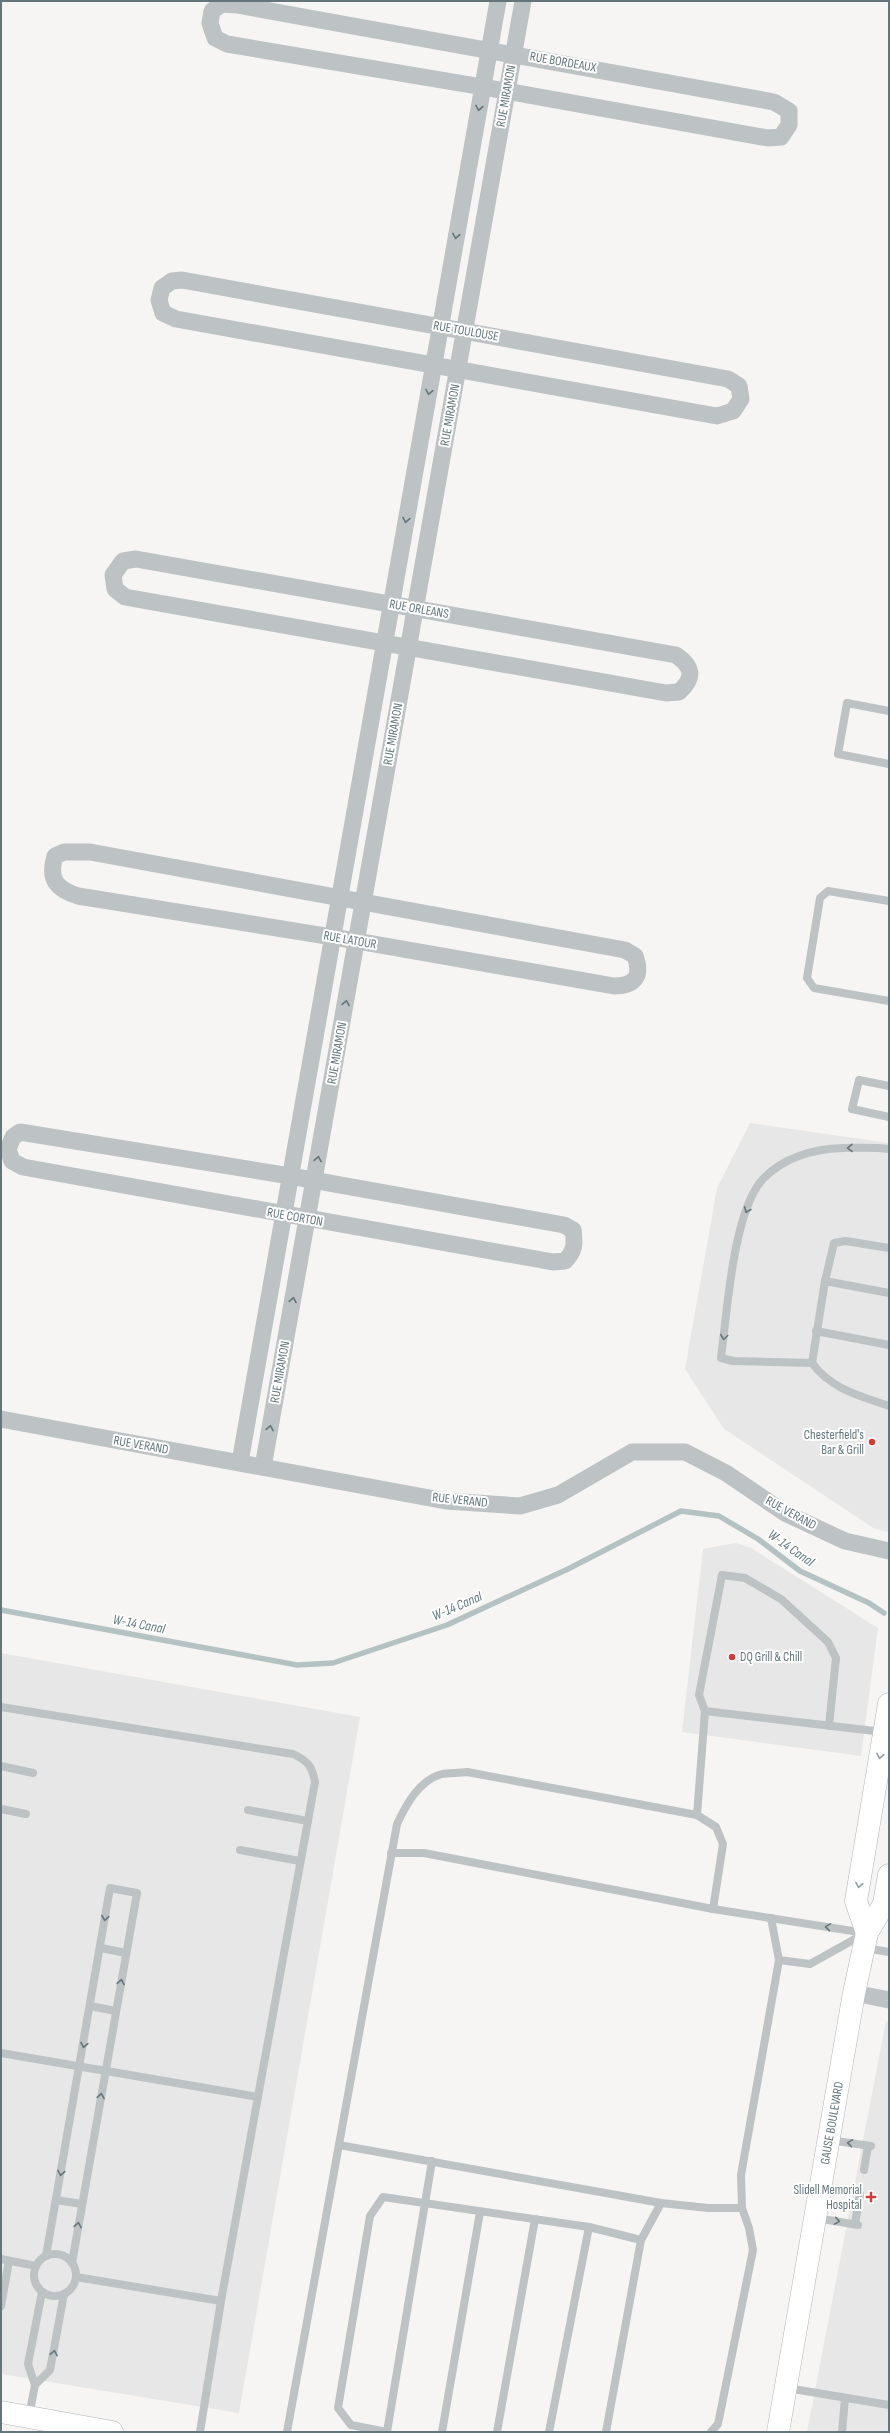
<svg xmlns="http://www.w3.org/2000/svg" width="890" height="2433" viewBox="0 0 890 2433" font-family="'Sofia Sans Condensed',sans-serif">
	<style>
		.built { fill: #e6e7e6 }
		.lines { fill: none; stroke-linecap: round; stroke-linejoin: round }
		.stream { stroke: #b4c2c4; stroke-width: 5.5 }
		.secondary-casing { stroke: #adb5b7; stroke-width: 23 }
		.primary-casing { stroke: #afb5b7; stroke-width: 23 }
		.lane { stroke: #bdc2c4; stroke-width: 8 }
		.street { stroke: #bdc2c4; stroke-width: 17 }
		.secondary { stroke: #fff; stroke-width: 22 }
		.primary { stroke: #fff; stroke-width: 22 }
		.oneway { stroke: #64767b }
		.oneway2 { stroke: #929fa3 }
		.poi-dot { fill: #d23c37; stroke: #fff; stroke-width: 1.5 }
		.labels { text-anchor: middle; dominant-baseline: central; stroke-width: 4; stroke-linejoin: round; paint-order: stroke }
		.street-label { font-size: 13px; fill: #64767b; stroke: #fff }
		.poi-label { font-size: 13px; fill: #64767b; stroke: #fff; text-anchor: end }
		.water-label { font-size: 14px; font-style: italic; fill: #637b7e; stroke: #fff }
	</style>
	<rect width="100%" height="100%" fill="#f6f5f3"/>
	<!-- built -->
	<g class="built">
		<path d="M750 1123 889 1143V1532L875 1529 724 1429 685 1369 717 1188Z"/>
		<path d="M736 1543 751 1548 878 1628 861 1756 682 1732 703 1549Z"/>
		<path d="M1 1653 360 1717 239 2413 1 2374Z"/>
		<path d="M886 2021 889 2022V2432H807Z"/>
	</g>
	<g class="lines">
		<!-- stream -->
		<path class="stream" d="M1 1610 297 1665 333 1663 447 1625 568 1569 681 1511 719 1516 758 1539 800 1571 869 1603 884 1613"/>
		<!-- secondary casing -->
		<g class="secondary-casing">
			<path id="secondary" d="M1 2412 112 2432"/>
		</g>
		<!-- primary casing -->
		<g class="primary-casing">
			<g id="primary">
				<path d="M867 1933 856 1901 889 1704"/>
				<path d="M778 2432 854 1993 867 1933 884 1904 889 1875"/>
			</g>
		</g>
		<!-- lane -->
		<g class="lane">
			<path d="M889 711 847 703 838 754 889 764"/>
			<path d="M889 901 828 891 820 898 807 978 814 988 889 1001"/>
			<path d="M889 1086 859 1080 852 1109 889 1117"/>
			<path d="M889 1248 846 1241 834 1243 825 1281 812 1363C831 1389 860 1396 889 1406"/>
			<path d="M825 1281 889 1293"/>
			<path d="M816 1331 889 1345"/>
			<path d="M812 1363 733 1361 721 1358C727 1313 733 1211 763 1179 784 1157 814 1149 843 1148 859 1148 874 1147 889 1149"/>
			<path d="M1 1707 293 1754C308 1761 312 1766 315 1782L221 2301"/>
			<path d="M829 1726 836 1658 828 1642 781 1599 745 1578 722 1575 699 1695 705 1711 883 1732"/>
			<path d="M1 1766 33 1773"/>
			<path d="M1 1809 26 1814"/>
			<path d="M248 1810 308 1821"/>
			<path d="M697 1815 705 1711"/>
			<path d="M240 1850 300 1861"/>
			<path d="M391 1853H424L713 1909 865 1933"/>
			<path d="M101 1948 126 1953"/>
			<path d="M865 1948 889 1952"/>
			<path d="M779 1960 810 1964 864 1934"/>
			<path d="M90 2006 116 2011"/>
			<path d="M1 2053 258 2097"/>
			<path d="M829 2140 871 2146"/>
			<path d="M339 2145 661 2203 708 2208H742"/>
			<path d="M864 2170 868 2146"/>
			<path d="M56 2200 82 2204"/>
			<path d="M816 2218 858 2225"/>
			<path d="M855 2224 860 2194"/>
			<circle cx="55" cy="2275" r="21"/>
			<path d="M46 2256 110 1888 137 1893 72 2263"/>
			<path d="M1 2259 36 2266"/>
			<path d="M76 2277 221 2301 200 2432"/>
			<path d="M1 2306 9 2261"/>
			<path d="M35 2385 50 2370 64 2294"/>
			<path d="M787 2388 889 2405"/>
			<path d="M29 2416 35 2385 28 2364 42 2292"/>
			<path d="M287 2432 397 1824C406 1805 419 1780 442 1774 450 1773 459 1773 467 1772L697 1815 716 1827 723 1844 713 1909"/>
			<path d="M387 2432 351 2425 338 2408 370 2216 383 2197 589 2227 641 2240"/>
			<path d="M387 2432 432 2161"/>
			<path d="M442 2432 480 2212"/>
			<path d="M497 2432 535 2219"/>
			<path d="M549 2432 589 2227"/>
			<path d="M606 2432 641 2240 661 2203"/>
			<path d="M711 2432 718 2424 753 2250 749 2228 742 2208 741 2175 779 1960 771 1918"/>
			<path d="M842 2432 845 2398"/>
		</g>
		<!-- street -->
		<g class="street">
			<path d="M222 4 237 5 774 102 789 111V125L781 137 768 138 483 87 227 44 215 38 210 23 212 11Z"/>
			<path d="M182 280 728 379 739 386 741 399 733 411 717 416 176 319 163 313 159 300 162 288 172 281Z"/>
			<path d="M136 559 676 655C693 667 695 677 679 692L666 693 125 597 115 589 113 575 123 561Z"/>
			<path d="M64 852H90L625 950 635 956C642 975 636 986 614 986L357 941 78 896C56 889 48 879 55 856Z"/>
			<path d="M20 1132 290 1176 564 1225 573 1230C575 1243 575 1251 565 1261L553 1262 23 1167 12 1161 8 1149 13 1137Z"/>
			<path d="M1 1419 446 1501 520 1506 558 1495 632 1452H685L726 1473 785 1513 845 1541 889 1551"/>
			<path d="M240 1462 498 1"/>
			<path d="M263 1467 523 1"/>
			<path d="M854 1993 889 2000"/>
		</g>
		<!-- secondary -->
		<use href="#secondary" class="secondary"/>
		<!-- primary -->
		<use href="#primary" class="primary"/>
	</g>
	<!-- one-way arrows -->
	<defs><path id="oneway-chevron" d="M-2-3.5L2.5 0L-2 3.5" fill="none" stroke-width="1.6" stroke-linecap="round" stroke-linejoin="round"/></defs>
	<g class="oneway">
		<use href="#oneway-chevron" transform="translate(479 108) rotate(100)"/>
		<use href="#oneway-chevron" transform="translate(456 236) rotate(100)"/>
		<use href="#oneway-chevron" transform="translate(429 392) rotate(100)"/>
		<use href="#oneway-chevron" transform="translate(406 520) rotate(100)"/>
		<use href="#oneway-chevron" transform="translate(346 1003) rotate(-80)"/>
		<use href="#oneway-chevron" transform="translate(850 1148) rotate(178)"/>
		<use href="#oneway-chevron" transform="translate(318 1159) rotate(-80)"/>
		<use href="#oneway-chevron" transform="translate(747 1210) rotate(113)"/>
		<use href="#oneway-chevron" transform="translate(293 1300) rotate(-80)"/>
		<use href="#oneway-chevron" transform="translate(724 1337) rotate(98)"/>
		<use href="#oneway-chevron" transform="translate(270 1428) rotate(-80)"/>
		<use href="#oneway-chevron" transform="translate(105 1918) rotate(99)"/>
		<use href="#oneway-chevron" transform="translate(828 1927) rotate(-171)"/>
		<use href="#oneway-chevron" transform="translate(121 1982) rotate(-80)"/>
		<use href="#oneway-chevron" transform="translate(84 2045) rotate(100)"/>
		<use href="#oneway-chevron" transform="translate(101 2096) rotate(-80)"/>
		<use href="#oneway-chevron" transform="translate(850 2143) rotate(-171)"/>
		<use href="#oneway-chevron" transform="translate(61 2173) rotate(100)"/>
		<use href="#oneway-chevron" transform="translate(837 2221) rotate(9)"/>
		<use href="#oneway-chevron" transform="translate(78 2225) rotate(-80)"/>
		<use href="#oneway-chevron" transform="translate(54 2353) rotate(-80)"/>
	</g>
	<g class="oneway2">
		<use href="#oneway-chevron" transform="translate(880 1756) rotate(100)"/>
		<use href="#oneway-chevron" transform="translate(859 1885) rotate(100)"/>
	</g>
	<!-- markers -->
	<g class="poi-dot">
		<circle cx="872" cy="1442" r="4"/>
		<circle cx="732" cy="1657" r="4"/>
		<path d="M869 2191h4v4h4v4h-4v4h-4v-4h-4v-4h4z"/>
	</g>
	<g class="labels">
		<!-- street labels -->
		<g class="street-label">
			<text transform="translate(563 62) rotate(10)">RUE BORDEAUX</text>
			<text transform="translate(506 96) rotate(-80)">RUE MIRAMON</text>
			<text transform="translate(466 331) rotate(10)">RUE TOULOUSE</text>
			<text transform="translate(450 415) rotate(-80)">RUE MIRAMON</text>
			<text transform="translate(419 609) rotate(10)">RUE ORLEANS</text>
			<text transform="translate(393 734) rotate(-80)">RUE MIRAMON</text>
			<text transform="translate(350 940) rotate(10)">RUE LATOUR</text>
			<text transform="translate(337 1053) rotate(-80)">RUE MIRAMON</text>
			<text transform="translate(295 1217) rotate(10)">RUE CORTON</text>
			<text transform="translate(280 1372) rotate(-80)">RUE MIRAMON</text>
			<text transform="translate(141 1445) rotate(10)">RUE VERAND</text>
			<text transform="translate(460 1500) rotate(6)">RUE VERAND</text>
			<text transform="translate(791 1513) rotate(29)">RUE VERAND</text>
			<text transform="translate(832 2123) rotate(-80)">GAUSE BOULEVARD</text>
		</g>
		<!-- poi labels -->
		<g class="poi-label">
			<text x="864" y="1435">Chesterfield's<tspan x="864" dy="15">Bar &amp; Grill</tspan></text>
			<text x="740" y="1657" text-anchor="start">DQ Grill &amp; Chill</text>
			<text x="862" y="2190">Slidell Memorial<tspan x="862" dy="15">Hospital</tspan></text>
		</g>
		<!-- water labels -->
		<g class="water-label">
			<text transform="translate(791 1548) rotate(35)">W-14 Canal</text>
			<text transform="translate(457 1606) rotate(-23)">W-14 Canal</text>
			<text transform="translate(139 1624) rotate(11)">W-14 Canal</text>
		</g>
	</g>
	<!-- border -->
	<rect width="890" height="2433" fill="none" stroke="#64767b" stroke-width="4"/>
</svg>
